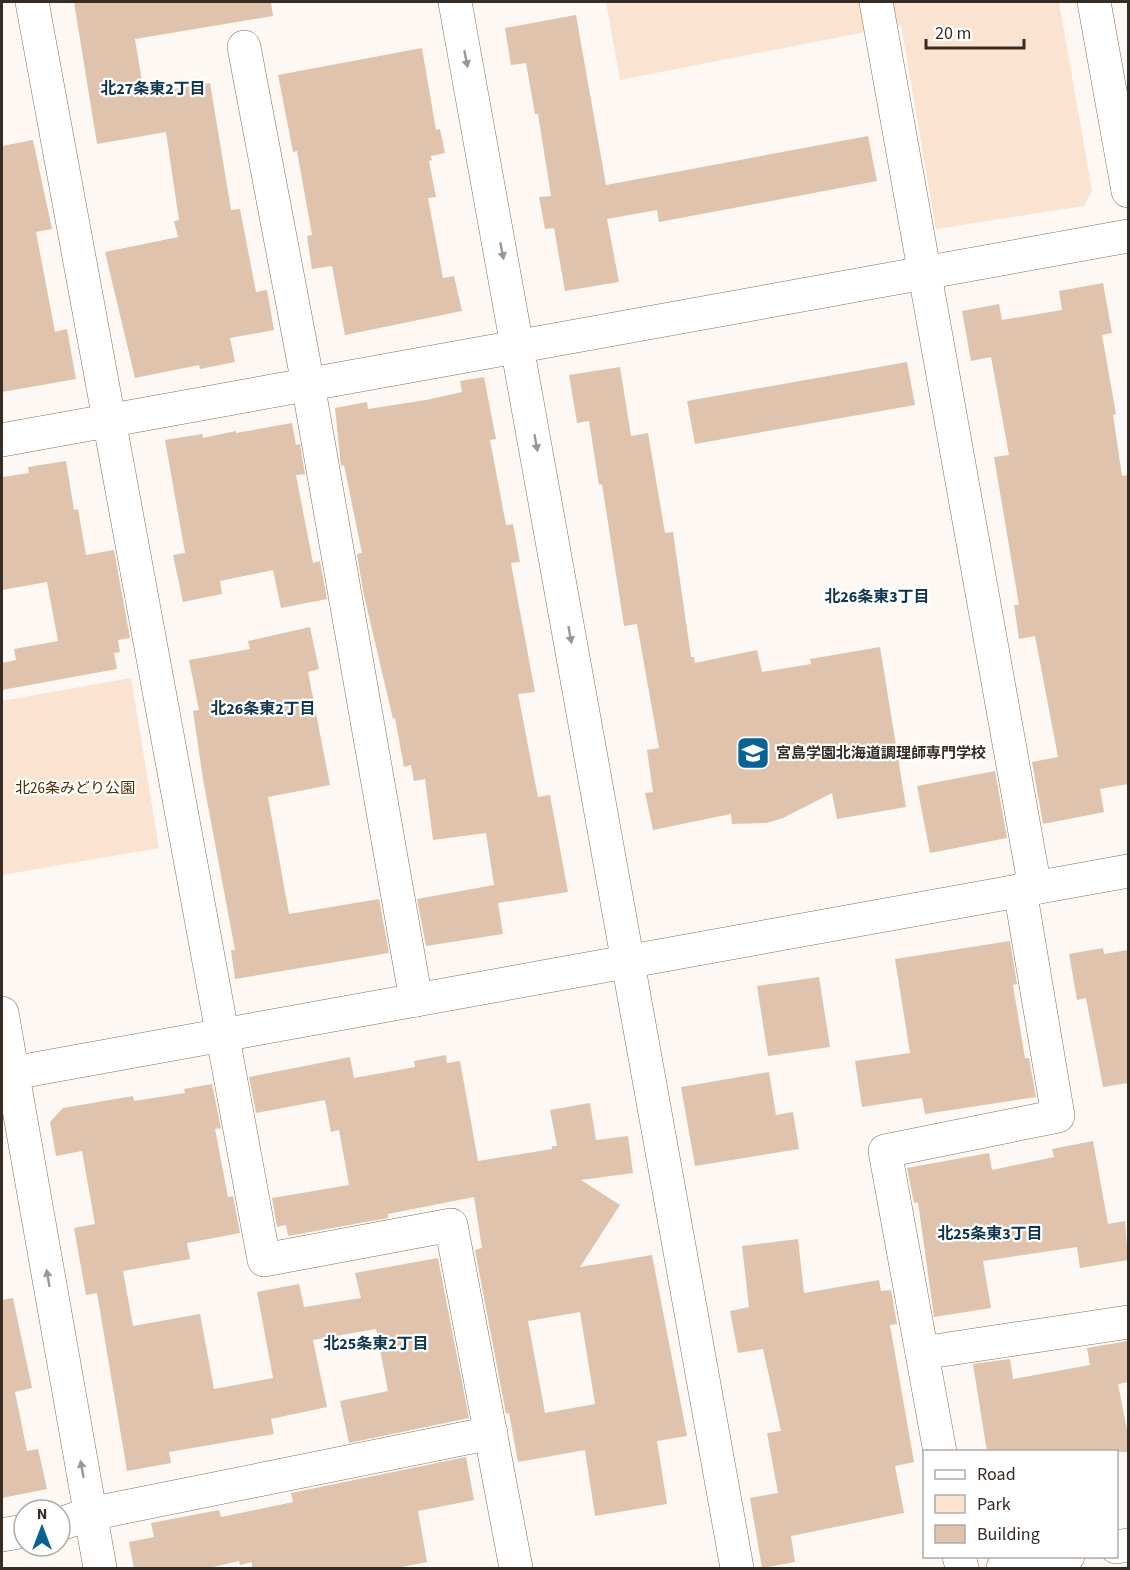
<svg xmlns="http://www.w3.org/2000/svg" width="1130" height="1570" viewBox="0 0 1130 1570" font-family="'Source Sans 3','Noto Sans JP',sans-serif">
	<style>
		.green { fill: #fae3d0 }
		.building { fill: #dfc3ad; fill-rule: evenodd }
		.lines { fill: none; stroke-linecap: round; stroke-linejoin: round }
		.minor-casing { stroke: #866d59; stroke-width: 34 }
		.minor { stroke: #fff; stroke-width: 33 }
		.oneway { fill: #9b9692 }
		.labels { text-anchor: middle; dominant-baseline: central; stroke-width: 4.5; stroke-linejoin: round; paint-order: stroke }
		.poi-label { font-size: 15px; font-weight: bold; fill: #372c24; stroke: #fff; text-anchor: start }
		.park-label { font-size: 15px; fill: #502a02; stroke: #fff }
		.neighbourhood-label { font-size: 16px; font-weight: bold; fill: #10364e; stroke: #fff }
	</style>
	<rect width="100%" height="100%" fill="#fdf8f3"/>
	<!-- green -->
	<g class="green">
		<path d="M606 2H1059L1092 191 1084 206 936 229 901 25 620 80Z"/>
		<path d="M131 678 159 848 2 875V701Z"/>
	</g>
	<!-- building -->
	<g class="building">
		<path d="M74 2H271L273 16 135 39 144 94 210 83 231 210 240 209 256 292 267 290 274 330 230 338 235 362 200 369 199 365 135 378 105 252 178 237 174 221 179 220 166 132 97 144Z"/>
		<path d="M576 15 606 185 868 136 877 181 659 222 657 210 607 219 619 282 565 291 554 228 545 229 539 197 551 196 538 114H535L526 63 511 65 505 28Z"/>
		<path d="M422 48 436 130 440 129 445 153 431 156 432 160 429 161 436 197 428 198 443 278 454 276 462 311 345 335 332 266 312 269 307 236 312 235 297 151 293 152 278 75Z"/>
		<path d="M33 140 52 229 36 232 55 332 67 329 76 379 2 392V146Z"/>
		<path d="M1103 283 1112 333 1102 335 1116 414 1113 415 1122 476 1128 475V784L1100 789 1104 812 1043 824 1032 762 1058 757 1035 636 1019 639 1014 605H1019L994 457 1009 455 991 357 971 361 962 311 999 304 1002 320 1062 310 1059 291Z"/>
		<path d="M907 362 915 405 695 444 687 401Z"/>
		<path d="M620 367 631 436 648 433 665 533 673 532 691 657H694L695 663 757 650 762 672 811 664 810 659 880 647 906 807 837 819 832 793 783 818 766 823 732 824 731 814 653 830 645 793 653 792 647 750 659 748 637 624 624 626 602 484 599 485 589 421 577 423 569 375Z"/>
		<path d="M484 377 496 439 490 440 506 525 513 524 520 562 511 563 535 692 518 694 538 797 550 795 568 892 498 903 503 934 426 946 417 899 494 885 486 833 433 840 425 779 414 781 411 765 404 767 395 718 393 719 363 591 357 554 362 553 344 465 341 466 335 408 367 402 368 409 426 400 462 392 460 381Z"/>
		<path d="M292 423 296 445 300 444 305 474 296 475 313 563 320 561 327 599 281 608 273 570 220 581 222 594 183 602 173 555 185 553 165 440 202 434 203 438 236 431V433Z"/>
		<path d="M66 461 74 510 78 509 86 555 114 550 130 638 118 640 120 652 114 653 117 669 2 690V663L16 660 14 649 58 641 47 582 2 590V477L29 473 28 467Z"/>
		<path d="M310 627 319 669 308 672 330 785 268 797 289 914 379 899 389 953 235 979 231 950H235L203 779 193 711 199 710 189 660 250 649 248 641Z"/>
		<path d="M995 771 1007 838 930 853 917 786Z"/>
		<path d="M1010 941 1017 984 1013 985 1025 1058H1029L1036 1097 925 1114 922 1098 862 1107 855 1061 910 1053 895 959Z"/>
		<path d="M1103 948 1104 954 1128 950V1083L1103 1087 1086 998 1077 1000 1069 954Z"/>
		<path d="M819 977 830 1047 768 1056 757 986Z"/>
		<path d="M446 1055 447 1063 460 1061 478 1161 552 1149V1146H557L550 1110 590 1103 596 1140 628 1136 633 1173 581 1180 620 1205 580 1267 652 1255 687 1436 657 1441 667 1504 595 1516 585 1450 518 1462 509 1413 506 1414 475 1250 482 1248 474 1197 388 1214V1218L288 1236 286 1225 277 1227 272 1198 349 1185 339 1130 331 1132 325 1100 256 1113 249 1077 350 1057 354 1078 415 1067 414 1061ZM580 1312 595 1404 545 1413 528 1321Z"/>
		<path d="M769 1072 776 1115 793 1112 799 1149 695 1166 681 1087Z"/>
		<path d="M212 1084 221 1128 215 1129 228 1197 233 1196 240 1233 187 1243 190 1259 123 1271 133 1326 200 1314 214 1389 273 1378 257 1292 299 1284 304 1307 361 1298 355 1273 438 1258 469 1418 349 1443 340 1401 388 1391 376 1329 313 1340 327 1407 271 1419 274 1434 169 1452 171 1463 127 1471 97 1293 86 1295 74 1228 95 1224 82 1151 56 1156 50 1122 63 1108 133 1096 134 1101 185 1093 184 1089Z"/>
		<path d="M1093 1141 1108 1224 1125 1221 1128 1260 1080 1268 1077 1247 983 1261 991 1308 934 1317 918 1202 914 1203 907 1168 989 1153 992 1170 1054 1157 1052 1149Z"/>
		<path d="M798 1239 804 1293 879 1280 881 1291 891 1290 897 1324 890 1325 914 1462 895 1466 904 1513 791 1536 795 1562 762 1568 750 1498 778 1493 767 1433 781 1431 763 1349 738 1353 730 1311 749 1307 742 1246Z"/>
		<path d="M13 1298 32 1388 15 1392 27 1451 38 1449 47 1489 2 1498V1300Z"/>
		<path d="M1128 1341V1382L1118 1384 1128 1435V1452H987L973 1364 1010 1359 1013 1379 1090 1365 1087 1348Z"/>
		<path d="M466 1457 474 1500 418 1511 427 1562 392 1569H252V1562L240 1565 239 1561 205 1569H134L129 1542 154 1537 151 1523 219 1510 221 1517 293 1502 291 1493Z"/>
	</g>
	<g class="lines">
		<!-- minor casing -->
		<g class="minor-casing">
			<g id="minor">
				<path d="M32 2 264 1260 451 1225 516 1568"/>
				<path d="M455 2C553 523 642 1046 737 1568"/>
				<path d="M876 2 1035 888"/>
				<path d="M1094 2 1128 191"/>
				<path d="M244 47 308 384 416 1000"/>
				<path d="M2 440 1128 236"/>
				<path d="M2 1013 100 1568"/>
				<path d="M2 1075 1128 871"/>
				<path d="M922 1353 1128 1322"/>
				<path d="M940 1452 885 1151 1058 1116 1020 890"/>
				<path d="M60 1524 90 1514 491 1433"/>
				<path d="M2 1535 24 1531"/>
				<path d="M1116 1547 1128 1545"/>
				<path d="M959 1556 962 1568"/>
				<path d="M1003 1568 1068 1556"/>
			</g>
		</g>
		<!-- minor -->
		<use href="#minor" class="minor"/>
	</g>
	<!-- one-way arrows -->
	<defs><path id="oneway-solid" d="M-6-.8H1V-3.2L6.5 0L1 3.2V.8H-6Z" transform="scale(1.5)"/></defs>
	<g class="oneway">
		<use href="#oneway-solid" transform="translate(466 59) rotate(79)"/>
		<use href="#oneway-solid" transform="translate(502 251) rotate(79)"/>
		<use href="#oneway-solid" transform="translate(536 443) rotate(80)"/>
		<use href="#oneway-solid" transform="translate(570 635) rotate(80)"/>
		<use href="#oneway-solid" transform="translate(48 1278) rotate(-100)"/>
		<use href="#oneway-solid" transform="translate(82 1469) rotate(-100)"/>
	</g>
	<!-- icons -->
	<defs>
		<g id="university-square" transform="scale(1.725)"><rect x="-9" y="-9" width="18" height="18" rx="4" fill="#076393" stroke="#fff"/><path d="M0-5L7-2L0 1L-7-2ZM-4 1L0 2.5L4 1V4Q0 6-4 4Z" fill="#fff"/></g>
	</defs>
	<g fill-rule="evenodd">
		<use href="#university-square" x="753" y="753"/>
	</g>
	<g class="labels">
		<!-- poi labels -->
		<g class="poi-label">
			<text x="776" y="753">宮島学園北海道調理師専門学校</text>
		</g>
		<!-- park labels -->
		<g class="park-label">
			<text x="75" y="788">北26条みどり公園</text>
		</g>
		<!-- neighbourhood labels -->
		<g class="neighbourhood-label">
			<text x="153" y="89">北27条東2丁目</text>
			<text x="877" y="597">北26条東3丁目</text>
			<text x="263" y="709">北26条東2丁目</text>
			<text x="990" y="1234">北25条東3丁目</text>
			<text x="376" y="1344">北25条東2丁目</text>
		</g>
	</g>
	<!-- border -->
	<rect width="1130" height="1570" fill="none" stroke="#372c24" stroke-width="6"/>
	<!-- legend -->
	<rect x="923" y="1450" width="195" height="108" fill="#ffffff" stroke="#afaba7" stroke-width="1.5"/>
	<rect x="935" y="1470" width="30" height="9" fill="#ffffff" stroke="#afaba7" stroke-width="1.5"/>
	<text x="977" y="1480" font-size="18" fill="#372c24">Road</text>
	<rect x="935" y="1495" width="30" height="18" fill="#fae3d0" stroke="#afaba7" stroke-width="1.5"/>
	<text x="977" y="1510" font-size="18" fill="#372c24">Park</text>
	<rect x="935" y="1525" width="30" height="18" fill="#dfc3ad" stroke="#afaba7" stroke-width="1.5"/>
	<text x="977" y="1540" font-size="18" fill="#372c24">Building</text>
	<!-- north arrow -->
	<g transform="translate(42 1528)"><circle r="28" fill="#ffffff" stroke="#afaba7" stroke-width="1.5"/>
	<path d="M0-4.5L10 22L0 15L-10 22Z" fill="#076393"/>
	<text y="-9" font-size="16" font-weight="bold" text-anchor="middle" fill="#372c24">N</text>
	</g>
	<!-- scale -->
	<path d="M926 39v9h98v-9" fill="none" stroke="#372c24" stroke-width="3"/>
	<text x="935" y="39" font-size="18" fill="#372c24" stroke="#ffffff" stroke-width="4.5" paint-order="stroke">20 m</text>
</svg>
